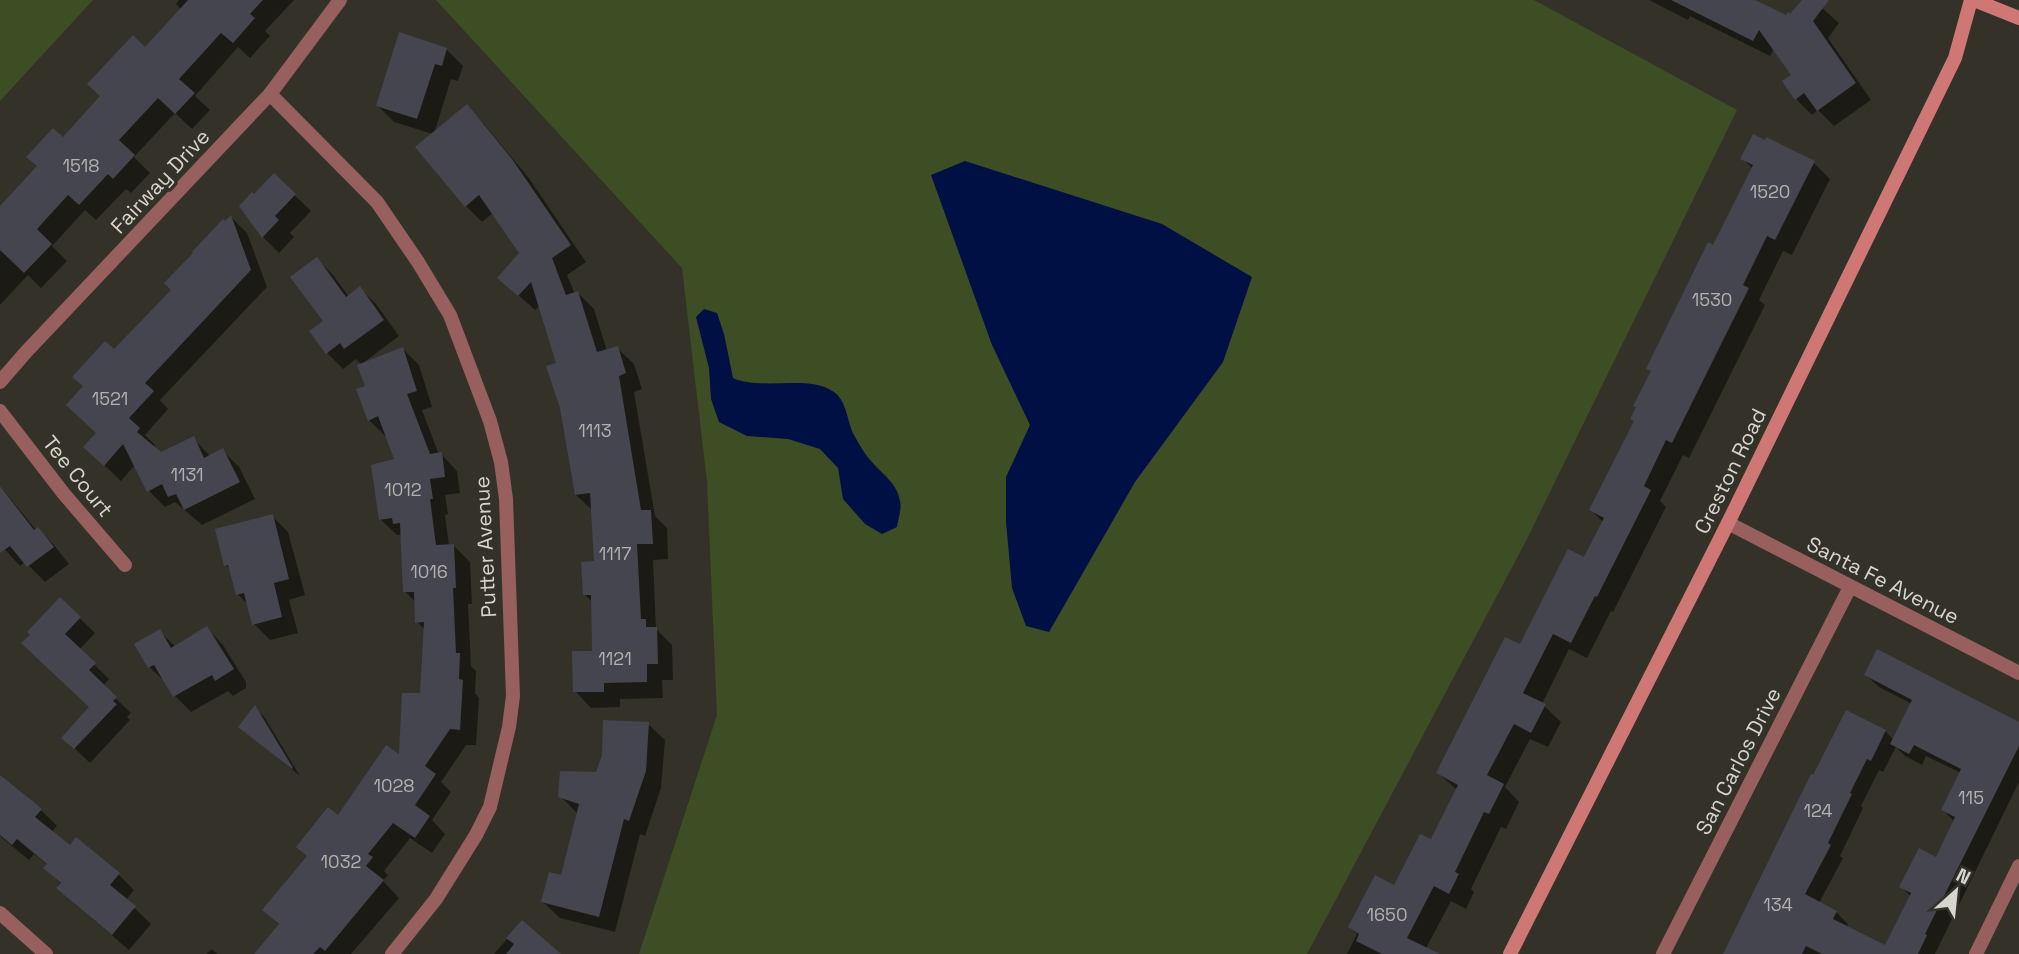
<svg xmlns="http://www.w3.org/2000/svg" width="2019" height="954" viewBox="0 0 2019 954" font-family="'Space Grotesk',sans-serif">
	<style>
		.green { fill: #3d4d24 }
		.water { fill: #001045 }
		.shadow { fill: #0007; fill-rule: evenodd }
		.building { fill: #44454f }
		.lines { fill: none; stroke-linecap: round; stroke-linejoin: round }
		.street { stroke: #975f5d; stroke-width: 14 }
		.secondary { stroke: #cf7774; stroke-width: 14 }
		.labels { text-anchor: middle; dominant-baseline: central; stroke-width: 7; stroke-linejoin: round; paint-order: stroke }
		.number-label { font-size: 18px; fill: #b2b1af }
		.street-label { font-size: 21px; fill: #d6d5cf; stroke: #343228 }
	</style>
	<rect width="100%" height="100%" fill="#343228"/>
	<!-- green -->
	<g class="green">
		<path d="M0 0H93L0 101Z"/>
		<path d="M436 0H1534L1737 110 1526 541 1307 954H639L717 715 707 482 682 268Z"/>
	</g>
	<!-- water -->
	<g class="water">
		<path d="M965 161 1162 224 1252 277 1223 362 1135 482 1049 632 1026 626 1012 588 1006 522V477L1030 425 992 345 931 175Z"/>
		<path d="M704 309 717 313 724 334 733 378C762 391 809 374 834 392 847 401 847 422 854 435 859 444 865 455 872 462 883 475 897 483 900 501 902 508 898 520 897 527L882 534 865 524 843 499 838 468 820 449 788 439 747 436 719 422 711 399 709 368 696 317Z"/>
	</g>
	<!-- shadow -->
	<g class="shadow">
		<path d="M179 0H294L265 31 270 36 250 58 238 47 195 96 210 110 192 129 175 113 134 157 150 173 131 193 126 189 96 220 85 210 52 246 67 261 41 288 28 275 0 305V208L182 10 176 4Z"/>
		<path d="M1649 0H1751L1787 18 1791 16 1804 0H1813L1839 23 1828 38 1871 100 1834 126 1818 110 1812 115 1796 99 1793 75 1774 48 1770 56 1690 16 1688 20Z"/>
		<path d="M446 49 463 66 458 81 451 79 434 134 467 107 483 123 528 177 586 262 567 275 575 294 578 293 594 309 607 351 617 348 634 364 642 389 634 392 655 516 667 528 668 559 653 560 656 629 672 645 673 680H662L663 698 620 699V707L591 708 575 691 594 653 593 603 585 595 595 563 593 511 576 495 558 364 540 305 535 310 499 278 521 253 493 213 482 222 466 206 433 134 394 122 378 106Z"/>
		<path d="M1742 158 1814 163 1830 179 1792 255 1783 251 1759 300 1765 305 1689 458 1683 455 1660 501 1666 507 1613 612 1611 611 1587 658 1569 649 1542 704 1561 722 1548 747 1530 739 1505 787 1519 802 1506 829 1501 827 1471 889 1474 892 1466 909 1451 901 1425 950 1429 954H1347L1357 934 1350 927 1395 887 1432 841 1457 790 1438 773 1521 646 1585 559 1604 523 1591 510 1635 422 1632 419 1652 372 1648 368 1714 247 1753 169Z"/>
		<path d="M274 175 311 211 290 233 294 237 279 253 263 237 241 206 254 197Z"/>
		<path d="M231 217 247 233 267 287 160 400 168 409 145 435 155 445 153 448 161 454 193 438 211 457 223 451 239 467 255 499 202 525 175 502 165 507 149 491 136 464 121 481 102 463 98 434 114 352 173 290Z"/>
		<path d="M317 259 333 275 349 297 360 288 376 304 399 336 363 363 403 349 419 365 432 407 422 410 439 455 441 454 457 471 460 493 445 495 448 514 445 515 449 546H454L470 562 472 604H468L471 666 476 671 475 693 479 698 476 745H466L441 782 451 792 432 820 445 834 432 853 410 838 384 871 388 875 383 881 399 898 351 954H268L280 926 264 910 339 818 401 758 422 695 425 630 417 622 416 603 405 591 402 535H397L380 519 397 460 387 435 385 436 369 420 367 387 362 365 356 359 343 369 327 353 325 322Z"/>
		<path d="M0 486 36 530 38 529 54 545 69 564 45 582 25 562 20 566 0 544Z"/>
		<path d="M272 516 288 532 305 595 289 600 298 633 270 640 254 624 249 605 237 594 231 570 226 565Z"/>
		<path d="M60 599 95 633 79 650 109 679 103 686 131 713 127 717 130 720 90 763 64 738 91 707 39 658Z"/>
		<path d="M207 628 223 645 246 682V688L233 696 228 691 191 712 175 696 167 683 149 667 159 631 176 647Z"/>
		<path d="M1866 675 2019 724V782L1935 954H1725L1847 712 1885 731 1894 740 1912 704 1879 687ZM1896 747 1905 756 1922 765 1926 756 1961 773 1943 810 1955 822 1937 859 1901 886 1911 897 1886 948 1847 927 1848 924 1836 912 1819 903 1843 858 1840 856 1863 808 1861 806 1879 770 1883 772Z"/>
		<path d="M255 708 265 718 300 776 240 727Z"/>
		<path d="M648 724 665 740 661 788 645 836 640 834 615 932 560 918 543 902 562 877 578 814 560 796 598 774Z"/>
		<path d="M0 777 41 810 57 826 51 833 70 848 118 874 134 890 126 900 151 924 129 950 75 904 59 888 62 885 45 868 48 865 34 854 29 860 0 836Z"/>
		<path d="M522 922 557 954H494Z"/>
		<path d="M212 949 217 954H206Z"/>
	</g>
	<!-- building -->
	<g class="building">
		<path d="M188 0H263L250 14 255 18 233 43 221 33 179 79 195 93 175 114 158 98 119 140 135 155 113 179 108 174 79 205 68 195 37 229 52 244 24 273 0 250V206L37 166 26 157 53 128 63 137 100 96 87 84 133 35 145 47Z"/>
		<path d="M1671 0H1755L1786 15 1788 12 1790 14 1802 0H1829L1813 21 1856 83 1817 111 1804 93 1795 100 1782 81 1791 75 1759 30 1753 41Z"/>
		<path d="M399 32 447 48 442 66 435 64 417 119 376 106Z"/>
		<path d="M467 104 512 159 571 245 552 258 566 295 578 291 597 352 618 346 626 373 619 376 641 510H651L653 544H637L641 619H646V627H657L658 664H647V682L604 683V692H573L572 651H592L591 595H583L581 562 594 561 590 493 575 495 560 408 546 366 556 363 531 282 518 296 497 278 519 253 479 195 465 207 415 147Z"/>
		<path d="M1753 134 1765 140 1766 137 1815 161 1775 240 1767 236 1743 285 1749 288 1672 443 1666 440 1644 486 1651 490 1597 597 1595 596 1571 643 1553 634 1523 693 1546 704 1531 733 1514 724 1487 775 1504 784 1489 814 1484 812 1455 872 1459 874 1449 894 1434 886 1407 938 1440 954H1382L1356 941 1359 934 1348 927 1375 875 1394 885 1420 834 1431 839 1458 785 1436 773 1505 637 1520 644 1568 549 1584 557 1604 518 1589 510 1634 421 1630 419 1636 407 1633 406 1651 371 1646 369 1708 242 1713 245 1753 165 1740 159Z"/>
		<path d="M274 173 296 194 275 216 279 220 262 238 239 206 252 192 254 194Z"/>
		<path d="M231 215 251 270 145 383 154 391 129 418 140 428 137 432 161 452 194 436 204 458 223 448 240 482 184 510 176 494 168 497 162 484 147 492 123 444 104 466 83 447 96 433 66 405 83 386 72 377 105 341 114 349 171 290 164 283 193 253 192 252 223 219 225 221Z"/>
		<path d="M317 257 346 297 360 286 384 320 344 349 340 343 326 354 309 331 323 321 290 277Z"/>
		<path d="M403 347 417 391 407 394 430 454 442 452 445 477 430 479 433 499H430L436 545 454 544 456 588H453L456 653H460L459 679 463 680 460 730 450 729 425 766 436 774 415 805 430 816 415 838 393 823 368 854 373 857 366 866 384 880 325 951 320 947 313 954H254L279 924 262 910 307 856 296 847 328 807 338 815 386 745 399 754 402 693H420L424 622 415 623 414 592H403L400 523 393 524 392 518 379 520 371 465 394 459 378 416 368 421 356 389 365 386 357 365Z"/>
		<path d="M0 486 34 530 38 527 54 547 27 567 10 546 0 553Z"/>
		<path d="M273 514 289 579 274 583 282 617 252 625 244 593 236 595 228 565 224 566 215 529Z"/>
		<path d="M60 597 81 617 65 634 96 663 89 670 117 697 113 701 117 704 74 749 61 738 89 707 21 643 30 635 27 632Z"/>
		<path d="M207 626 234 669 215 681 212 675 173 697 154 665 148 668 134 644 160 629 171 648Z"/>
		<path d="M1877 649 2019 722V746L1925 934 1927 935 1918 954H1822L1806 946 1802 954H1723L1811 774 1813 775 1846 710 1886 730 1871 761 1867 759 1850 793 1852 794 1828 843 1831 845 1805 894 1837 911 1833 919 1885 945 1911 893 1899 887 1919 848 1936 857 1955 817 1941 810 1961 769 1914 745 1909 754 1890 744 1912 700 1864 675Z"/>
		<path d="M255 705 293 768 292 769 238 727Z"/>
		<path d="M603 720 649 722 646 771 629 821 624 819 599 917 541 902 549 872 561 875 579 804 558 797 560 771 596 772 602 755Z"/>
		<path d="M0 775 42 809 35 817 70 845 76 837 120 873 110 885 136 906 112 935 56 888 61 883 43 868 47 864 17 839 12 845 0 835Z"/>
		<path d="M522 920 561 954H506L514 944 506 938Z"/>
	</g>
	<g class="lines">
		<!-- street -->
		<g class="street">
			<path d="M270 94 377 202 418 262 450 315 490 421 501 462 506 499 513 696 509 727 490 807 476 835 436 899 392 954"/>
			<path d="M0 382 26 352 270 94 340 0"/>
			<path d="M0 411 64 494 125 565"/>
			<path d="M1728 523 2019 673"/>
			<path d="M0 913 46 954"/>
			<path d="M1663 954 1850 587"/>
			<path d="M1976 954 2019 866"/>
		</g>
		<!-- secondary -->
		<g class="secondary">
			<path d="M1974 0 2019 18"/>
			<path d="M1510 954 1728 523 1955 58 1971 0"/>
		</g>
	</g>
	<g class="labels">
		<!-- number labels -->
		<g class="number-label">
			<text x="81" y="165">1518</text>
			<text x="1770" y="191">1520</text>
			<text x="1712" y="299">1530</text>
			<text x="110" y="398">1521</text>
			<text x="595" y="430">1113</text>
			<text x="187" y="474">1131</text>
			<text x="403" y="489">1012</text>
			<text x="615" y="553">1117</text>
			<text x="429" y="571">1016</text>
			<text x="615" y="658">1121</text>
			<text x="394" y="785">1028</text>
			<text x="1971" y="797">115</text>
			<text x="1818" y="810">124</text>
			<text x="341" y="861">1032</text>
			<text x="1778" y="904">134</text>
			<text x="1387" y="914">1650</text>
		</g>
		<!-- street labels -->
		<g class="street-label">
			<text transform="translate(160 181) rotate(-47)">Fairway Drive</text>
			<text transform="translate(1730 471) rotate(-64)">Creston Road</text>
			<text transform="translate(78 476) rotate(51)">Tee Court</text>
			<text transform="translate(485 547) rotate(-93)">Putter Avenue</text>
			<text transform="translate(1883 580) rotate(27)">Santa Fe Avenue</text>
			<text transform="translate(1738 761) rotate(-63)">San Carlos Drive</text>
		</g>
	</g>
	<!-- north arrow -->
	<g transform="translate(1956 891) rotate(27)" stroke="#343228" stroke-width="5" paint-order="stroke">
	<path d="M0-5L12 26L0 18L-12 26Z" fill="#d6d5cf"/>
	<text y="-10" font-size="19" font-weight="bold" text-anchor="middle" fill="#d6d5cf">N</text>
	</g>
</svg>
